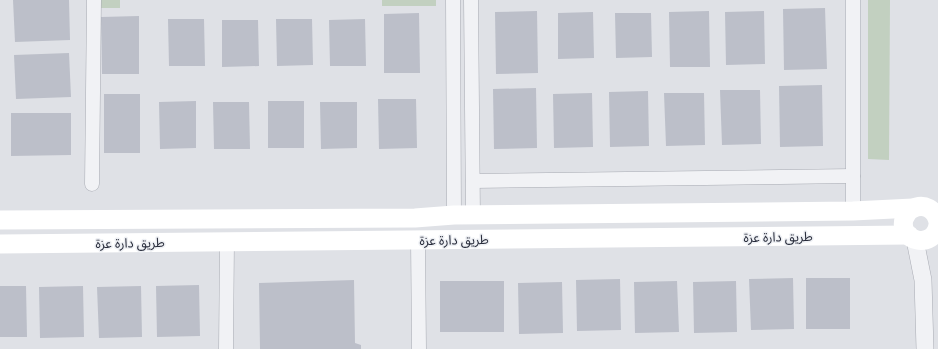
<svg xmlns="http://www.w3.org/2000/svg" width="938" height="349" viewBox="0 0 938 349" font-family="Karla,'Noto Sans Arabic',sans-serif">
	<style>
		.green { fill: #c2d0c0 }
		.building { fill: #bcbfc9 }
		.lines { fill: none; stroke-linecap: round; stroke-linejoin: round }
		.minor-casing { stroke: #a8abb3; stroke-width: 15 }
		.tertiary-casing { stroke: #a8abb3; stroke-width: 18 }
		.minor { stroke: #f1f2f5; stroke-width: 14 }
		.tertiary { stroke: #f1f2f5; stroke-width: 17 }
		.secondary { stroke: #fff; stroke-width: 19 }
		.labels { text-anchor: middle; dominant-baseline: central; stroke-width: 3; stroke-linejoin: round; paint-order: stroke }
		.street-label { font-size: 13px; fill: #292d3c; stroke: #eef0f4 }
	</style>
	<rect width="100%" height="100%" fill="#dfe1e6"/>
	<!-- green -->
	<g class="green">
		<rect x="101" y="0" width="19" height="8"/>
		<rect x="382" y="0" width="54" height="6"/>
		<path d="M868 0H890L889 160 868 159Z"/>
	</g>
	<!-- building -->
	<g class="building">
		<path d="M13 0H69L70 40 15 42Z"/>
		<path d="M825 8 827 69 784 70 783 9Z"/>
		<path d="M537 11 538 73 496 74 495 12Z"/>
		<path d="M709 11 710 67H670L669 12Z"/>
		<path d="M764 11 765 64 726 65 725 12Z"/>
		<path d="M593 12 594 58 558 59V13Z"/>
		<path d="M419 13 420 73H384V14Z"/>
		<path d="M615 13H651L652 57 616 58Z"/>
		<path d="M139 16V74H102L101 17Z"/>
		<path d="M168 19H204L205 66H169Z"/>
		<path d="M276 19H312L313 65 277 66Z"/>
		<path d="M365 19 366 66H330L329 20Z"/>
		<path d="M222 20H258L259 66 222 67Z"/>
		<path d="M69 53 71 97 16 99 14 55Z"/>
		<path d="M822 85 823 146 780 147 779 86Z"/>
		<path d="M536 88 537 148 494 149 493 89Z"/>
		<path d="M720 90H760L761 144 722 145Z"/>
		<path d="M648 91 649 146 610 147 609 92Z"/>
		<path d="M592 93 593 147 554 148 553 94Z"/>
		<path d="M664 93H704L705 145 666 146Z"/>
		<rect x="104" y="94" width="36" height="59"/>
		<path d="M378 99H416L417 148 379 149Z"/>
		<path d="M196 101V148L160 149 159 102Z"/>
		<rect x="268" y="101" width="36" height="47"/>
		<path d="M213 102H249L250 149H214Z"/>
		<path d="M320 102H357V148L321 149Z"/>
		<path d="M11 113H71V155L11 156Z"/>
		<path d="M793 278 794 329 751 330 749 279Z"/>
		<rect x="806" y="278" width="44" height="51"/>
		<path d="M620 279 621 330 577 331 576 280Z"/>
		<path d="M354 280 355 343 361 345V349H260L259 283Z"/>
		<rect x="440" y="281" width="64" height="51"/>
		<path d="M677 281 679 332 635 333 634 282Z"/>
		<path d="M736 281 737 332 694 333 693 282Z"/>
		<path d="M562 282 563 333 519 334 518 283Z"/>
		<path d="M199 285 200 336 157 337 156 286Z"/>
		<path d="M0 286H26L27 337H0Z"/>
		<path d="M83 286 84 337 40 338 39 287Z"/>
		<path d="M141 286 142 337 99 338 97 287Z"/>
	</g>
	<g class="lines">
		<!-- minor casing -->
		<g class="minor-casing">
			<g id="minor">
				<path d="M453 0 454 215"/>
				<path d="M471 0 473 215"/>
				<path d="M473 181 853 176"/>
				<path d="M92 184 94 0"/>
				<path d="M853 211V0"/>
				<path d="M418 240 419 349"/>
				<path d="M226 349 227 242"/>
			</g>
		</g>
		<!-- tertiary casing -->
		<g class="tertiary-casing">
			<path id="tertiary" d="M915 240 923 280 925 349"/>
		</g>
		<!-- minor -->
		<use href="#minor" class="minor"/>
		<!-- tertiary -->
		<use href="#tertiary" class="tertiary"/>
		<!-- secondary -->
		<g class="secondary">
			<path d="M0 220 415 218 454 215 853 211 913 208"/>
			<path d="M938 222C936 210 924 202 912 209 908 211 906 215 904 219 898 242 934 250 938 225"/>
			<path d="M0 244 909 235"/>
		</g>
	</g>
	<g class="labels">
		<!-- street labels -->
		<g class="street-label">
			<text transform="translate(778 237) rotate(-1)">طريق دارة عزة</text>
			<text transform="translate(454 240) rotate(-1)">طريق دارة عزة</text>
			<text transform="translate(130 243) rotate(-1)">طريق دارة عزة</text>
		</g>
	</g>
</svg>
